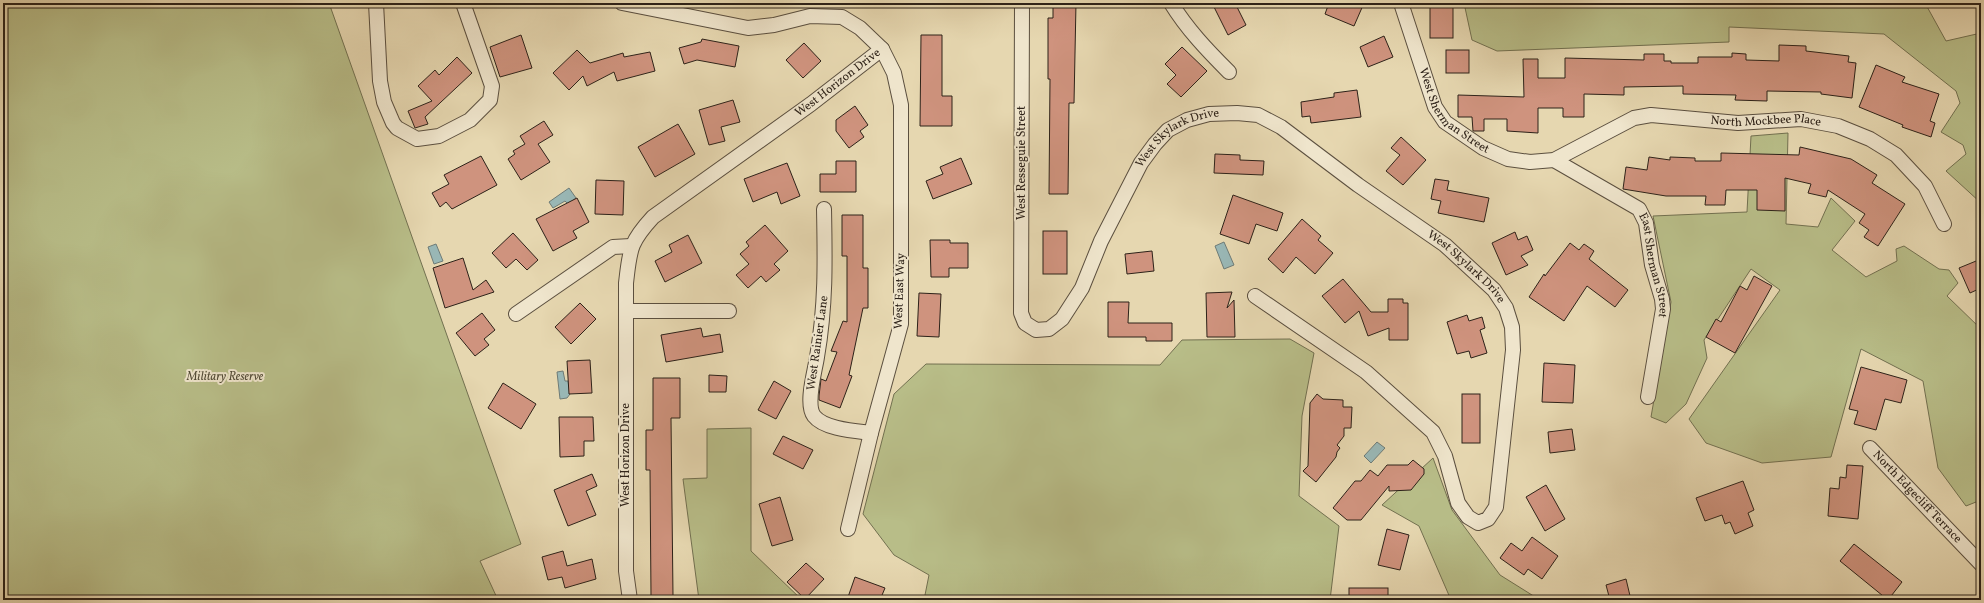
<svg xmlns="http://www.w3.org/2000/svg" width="1984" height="603" viewBox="0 0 1984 603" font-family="Vollkorn,serif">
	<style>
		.green { fill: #b8bd88; stroke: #727050 }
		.water { fill: #99b7b5; stroke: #6e7b77 }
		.building { fill: #cf937e; stroke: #2d2219 }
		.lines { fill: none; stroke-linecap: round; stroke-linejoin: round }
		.street-casing { stroke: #5b4f3f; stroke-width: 16 }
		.street { stroke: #efe5cc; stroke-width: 14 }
		.labels { text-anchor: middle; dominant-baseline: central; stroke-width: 4; stroke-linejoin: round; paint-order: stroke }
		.street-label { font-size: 12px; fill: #2d2219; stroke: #efe5cc }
		.park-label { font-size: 12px; font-style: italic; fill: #504935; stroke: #efe5cc }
	</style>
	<rect width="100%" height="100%" fill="#e6d7b0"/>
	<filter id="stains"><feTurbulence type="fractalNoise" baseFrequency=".005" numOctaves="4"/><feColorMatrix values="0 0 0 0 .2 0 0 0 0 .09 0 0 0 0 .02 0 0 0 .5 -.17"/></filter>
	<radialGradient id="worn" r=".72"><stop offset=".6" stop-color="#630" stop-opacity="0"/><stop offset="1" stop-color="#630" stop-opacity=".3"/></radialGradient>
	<!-- green -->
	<g class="green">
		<path d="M3 3H329L521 544 480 561 498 600H3Z"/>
		<path d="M1464 3H1925L1946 41 1981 33V203L1946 171 1966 154 1963 145 1941 132 1960 103 1956 91 1884 34 1729 27V42L1497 51 1472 40Z"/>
		<path d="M1788 133 1786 224 1818 227 1831 198 1855 221 1832 250 1866 277 1897 261 1896 249 1904 246 1939 269 1949 270 1958 283 1947 296 1981 329V500L1966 506 1938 468 1923 381 1861 349 1831 457 1762 463 1706 443 1689 419 1780 290 1751 269 1704 340 1707 358 1686 404 1666 423 1651 417 1671 302 1653 216 1747 212 1751 136Z"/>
		<path d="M1290 339 1314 353 1302 416 1299 496 1339 526 1330 600H924L929 575 894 555 863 514 894 394 926 364 1160 365 1182 340Z"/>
		<path d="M751 428V551L802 600H699L683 479 707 478V429Z"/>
		<path d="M1433 458 1452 510 1500 575 1540 600H1451L1419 526 1382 505Z"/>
	</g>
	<!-- water -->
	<g class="water">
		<path d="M569 188 576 198 568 204 565 201 553 208 549 202Z"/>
		<path d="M1224 242 1234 265 1224 269 1215 246Z"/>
		<path d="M436 244 443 261 434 264 428 247Z"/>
		<path d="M563 371 565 381H568L570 394 567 398 560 399 557 372Z"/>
		<path d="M1377 442 1385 448 1371 463 1364 456Z"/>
	</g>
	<!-- building -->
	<g class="building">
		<path d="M1053 3H1076L1074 103H1069L1068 194H1049L1050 79H1048V18H1053Z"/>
		<path d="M1212 3H1235L1246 25 1228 35Z"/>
		<path d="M1329 3H1364L1354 26 1325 14Z"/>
		<rect x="1430" y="3" width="23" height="35"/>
		<path d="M521 35 532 68 500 77 490 47Z"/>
		<path d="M921 35H942V96H952V126H920Z"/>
		<path d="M1384 36 1393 57 1368 67 1360 47Z"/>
		<path d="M702 39 739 46 735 67 697 60 684 64 679 48 701 42Z"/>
		<path d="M804 43 821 61 803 78 786 60Z"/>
		<path d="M1779 45 1806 46V51L1849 56 1848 62 1856 63 1852 98 1821 94V92L1767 91V101L1735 100 1736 95 1683 94V86L1624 87V95L1584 94V117H1563V108H1538V133L1507 131V119H1484V131H1473L1472 117H1458V95L1524 97 1523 59H1538V78H1565V58L1644 60V54H1664V61H1671V63H1698V57H1732V53L1746 54V60L1779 61Z"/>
		<path d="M1182 47 1207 71 1181 97 1167 84 1176 75 1165 64Z"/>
		<path d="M577 50 590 63 623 53 624 57 650 52 655 71 617 81 614 72 587 86 583 76 569 90 553 73Z"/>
		<rect x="1446" y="50" width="23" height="23"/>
		<path d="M457 57 472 73 425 117 428 124 415 128 408 111 432 101 418 86 435 70 439 75Z"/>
		<path d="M1876 65 1905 77 1902 82 1939 94 1930 121 1935 123 1931 137 1902 127 1903 125 1859 107Z"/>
		<path d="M1357 90 1361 117 1311 123 1310 116 1302 117 1301 102 1334 97V93Z"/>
		<path d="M733 100 740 122 721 127 725 141 709 145 699 110Z"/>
		<path d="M855 106 868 125 860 131 864 137 849 148 836 131V120Z"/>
		<path d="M544 121 553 135 538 144 550 162 521 180 508 159 515 154 513 151 525 144 520 136Z"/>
		<path d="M678 124 695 154 655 177 638 147Z"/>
		<path d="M1401 137 1426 160 1403 185 1386 171 1400 155 1391 148Z"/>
		<path d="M1800 147 1851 159 1877 175 1872 183 1905 204 1878 246 1864 237 1869 230 1859 223 1865 214 1828 190 1826 197 1808 193 1811 184 1785 178V211L1757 210V190H1726L1725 205H1705L1706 196H1666L1623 189 1626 167 1647 170 1649 157 1670 160V157L1695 158V161H1721V153L1799 155Z"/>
		<path d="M1215 154 1240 155V160L1264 161 1263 175 1214 173Z"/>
		<path d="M481 156 497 185 452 209 446 202 440 207 432 193 449 184 444 175Z"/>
		<path d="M961 158 972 184 933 199 926 181 943 174 940 167Z"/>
		<path d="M836 161H856V192H820V174H836Z"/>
		<path d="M787 163 800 196 781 204 777 192 753 202 744 179Z"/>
		<path d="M1435 179 1449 181 1447 190 1489 198 1484 222 1438 213 1441 201 1431 199Z"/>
		<path d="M596 180 624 181 623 215 595 214Z"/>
		<path d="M1233 195 1283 213 1277 231 1256 224 1249 244 1220 234Z"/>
		<path d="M577 198 589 222 573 231 577 238 553 251 536 219Z"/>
		<path d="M842 215H863V268H868V308H863L849 375 852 376 840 408 819 400V396L821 379 826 381 837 352 831 351 843 321 847 322V256H842Z"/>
		<path d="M1302 219 1321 236 1318 240 1333 253 1315 274 1296 257 1283 273 1268 259Z"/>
		<path d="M765 225 788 251 774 264 780 270 766 282 761 276 748 288 736 275 749 264 740 254 749 246 746 242Z"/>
		<rect x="1043" y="231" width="24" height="43"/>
		<path d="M1515 232 1518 240 1527 236 1533 250 1521 256 1528 265 1506 275 1492 243Z"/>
		<path d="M513 233 538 260 527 270 516 259 506 268 492 253Z"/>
		<path d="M688 235 702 263 665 282 655 261 672 252 669 245Z"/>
		<path d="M930 240H950V243H968V268H949V277H931Z"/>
		<path d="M1570 243 1579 250 1584 244 1594 251 1589 259 1628 290 1615 307 1587 286 1564 321 1529 297 1544 274 1545 276Z"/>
		<path d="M1152 251 1154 271 1127 274 1125 254Z"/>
		<path d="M463 258 473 290 486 280 494 292 445 308 433 268Z"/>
		<path d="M1981 259V288L1970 293 1959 268Z"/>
		<path d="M1754 276 1772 286 1735 353 1706 337 1716 319 1721 322 1740 286 1747 290Z"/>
		<path d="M1343 279 1371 312H1388V299H1403V303H1408V340H1389V328L1368 336 1359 311 1345 323 1322 296Z"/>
		<path d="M1232 292 1227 308 1234 300 1235 337H1207L1206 293Z"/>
		<path d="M919 293 941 294 939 337 917 336Z"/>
		<path d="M1108 302H1129L1128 323H1172V341H1146V337H1108Z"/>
		<path d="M580 303 596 319 571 344 555 327Z"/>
		<path d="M482 313 495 330 484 339 489 345 475 356 456 333Z"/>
		<path d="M1467 315 1469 321 1482 317 1485 328 1480 330 1487 353 1471 358 1469 351 1457 354 1447 322Z"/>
		<path d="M701 328 703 337 720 334 723 352 666 362 661 335Z"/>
		<path d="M590 360 592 393 569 394 567 361Z"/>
		<path d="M1544 363 1575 365 1573 403 1542 402Z"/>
		<path d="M1861 367 1907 380 1901 403 1885 399 1876 430 1854 424 1858 411 1849 409Z"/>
		<path d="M709 375 727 376 726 392H709Z"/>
		<path d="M653 378H680V418H671L673 596H651L650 470H646V430H653Z"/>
		<path d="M774 381 791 391 776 419 758 410Z"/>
		<path d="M503 383 536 404 521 429 488 408Z"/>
		<path d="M1317 394 1323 399 1343 400V407H1352L1351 428H1344V436L1337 445 1340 448 1337 452 1336 457 1316 482 1303 471 1308 466 1310 403Z"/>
		<rect x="1462" y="394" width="18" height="49"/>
		<path d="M559 417H593L594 441H584V456L560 457Z"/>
		<path d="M1572 429 1575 450 1550 453 1548 432Z"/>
		<path d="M783 436 813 450 803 469 773 454Z"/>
		<path d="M1413 460 1424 469V474L1411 490 1389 491V486L1361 520H1347L1333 508 1355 481H1361L1370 470 1378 476 1387 465H1408Z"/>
		<path d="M1847 465 1863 466 1858 519 1828 516 1830 488 1839 489 1840 477 1846 478Z"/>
		<path d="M592 474 597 486 586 491 596 515 568 526 554 490Z"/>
		<path d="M1743 481 1754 510 1748 513 1753 526 1735 534 1730 522 1725 524 1722 515 1705 521 1696 498Z"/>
		<path d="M1546 485 1565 519 1545 531 1526 497Z"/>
		<path d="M780 497 793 540 772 546 759 504Z"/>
		<path d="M1387 529 1409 535 1400 570 1378 565Z"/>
		<path d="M1532 537 1558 556 1542 579 1528 569 1524 575 1500 558 1511 543 1522 551Z"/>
		<path d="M1854 544 1902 582 1888 600 1840 561Z"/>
		<path d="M563 551 567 566 592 559 596 579 565 588 562 577 548 580 542 557Z"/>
		<path d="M806 563 824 579 805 599 787 582Z"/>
		<path d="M855 577 885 588 880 600H847Z"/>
		<path d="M1626 579 1631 600H1610L1606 585Z"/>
		<rect x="1349" y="588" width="39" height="12"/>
	</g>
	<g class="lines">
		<!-- street casing -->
		<g class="street-casing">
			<g id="street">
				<path d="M376 3 380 81 384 102 393 123 397 128 417 139 439 136 470 120 490 100 492 86 463 3"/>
				<path d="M622 3 748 28 774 25 810 16 842 17 860 28 882 49 894 73 901 105V324L871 433 848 529"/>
				<path id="s1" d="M1022 3 1021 313 1025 323 1036 330 1049 329 1062 319 1082 288 1101 241 1141 163 1155 144 1168 130 1187 120 1209 114 1237 113 1258 115 1281 127 1358 185 1445 245 1494 290 1506 308 1512 327 1513 350 1496 507 1488 519 1478 523 1468 517 1458 503 1445 456 1433 432 1366 372 1255 296"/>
				<path d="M1171 3C1187 29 1207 50 1229 72"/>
				<path id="s2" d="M1401 3 1435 107 1445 122 1483 148 1508 159 1530 162 1554 160 1634 118 1651 115 1738 123 1801 119 1838 126 1870 139 1896 155 1925 186 1944 224"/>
				<path id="s3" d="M1554 160 1639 209 1646 223 1652 265 1662 299 1663 309 1648 397"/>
				<path d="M824 209C825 260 826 305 817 357 815 371 805 404 814 416 824 429 855 431 871 433"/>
				<path d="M626 311H729"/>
				<path d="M516 314 613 247 631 246"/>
				<path id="s4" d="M1870 448 1981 564"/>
				<path id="s5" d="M630 600 626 571V283C630 250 629 243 653 217L811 104 882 49"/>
			</g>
		</g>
		<!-- street -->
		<use href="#street" class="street"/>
	</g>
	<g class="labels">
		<!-- street labels -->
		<g class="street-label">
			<text stroke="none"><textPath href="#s5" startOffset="619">West Horizon Drive</textPath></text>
			<text stroke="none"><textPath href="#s2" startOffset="124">West Sherman Street</textPath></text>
			<text stroke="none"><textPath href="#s2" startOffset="470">North Mockbee Place</textPath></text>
			<text stroke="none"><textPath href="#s1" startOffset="585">West Skylark Drive</textPath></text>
			<text transform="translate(1022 163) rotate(-90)">West Resseguie Street</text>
			<text stroke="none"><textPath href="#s3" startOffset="157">East Sherman Street</textPath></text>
			<text stroke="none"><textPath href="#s1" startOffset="933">West Skylark Drive</textPath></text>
			<text transform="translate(900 291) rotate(-88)">West East Way</text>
			<text transform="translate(818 343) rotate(-82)">West Rainier Lane</text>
			<text transform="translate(626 455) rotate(-90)">West Horizon Drive</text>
			<text stroke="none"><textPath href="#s4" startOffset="68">North Edgecliff Terrace</textPath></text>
		</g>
		<!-- park labels -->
		<g class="park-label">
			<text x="225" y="377">Military Reserve</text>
		</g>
	</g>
	<!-- margin -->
	<rect width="1984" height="603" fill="none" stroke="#e6d7b0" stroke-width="16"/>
	<rect x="4" y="4" width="1976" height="595" fill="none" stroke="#2d2219" stroke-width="2"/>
	<rect x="8" y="8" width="1968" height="587" fill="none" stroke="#2d2219"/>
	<rect width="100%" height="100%" filter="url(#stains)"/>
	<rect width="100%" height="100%" fill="url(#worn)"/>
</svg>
